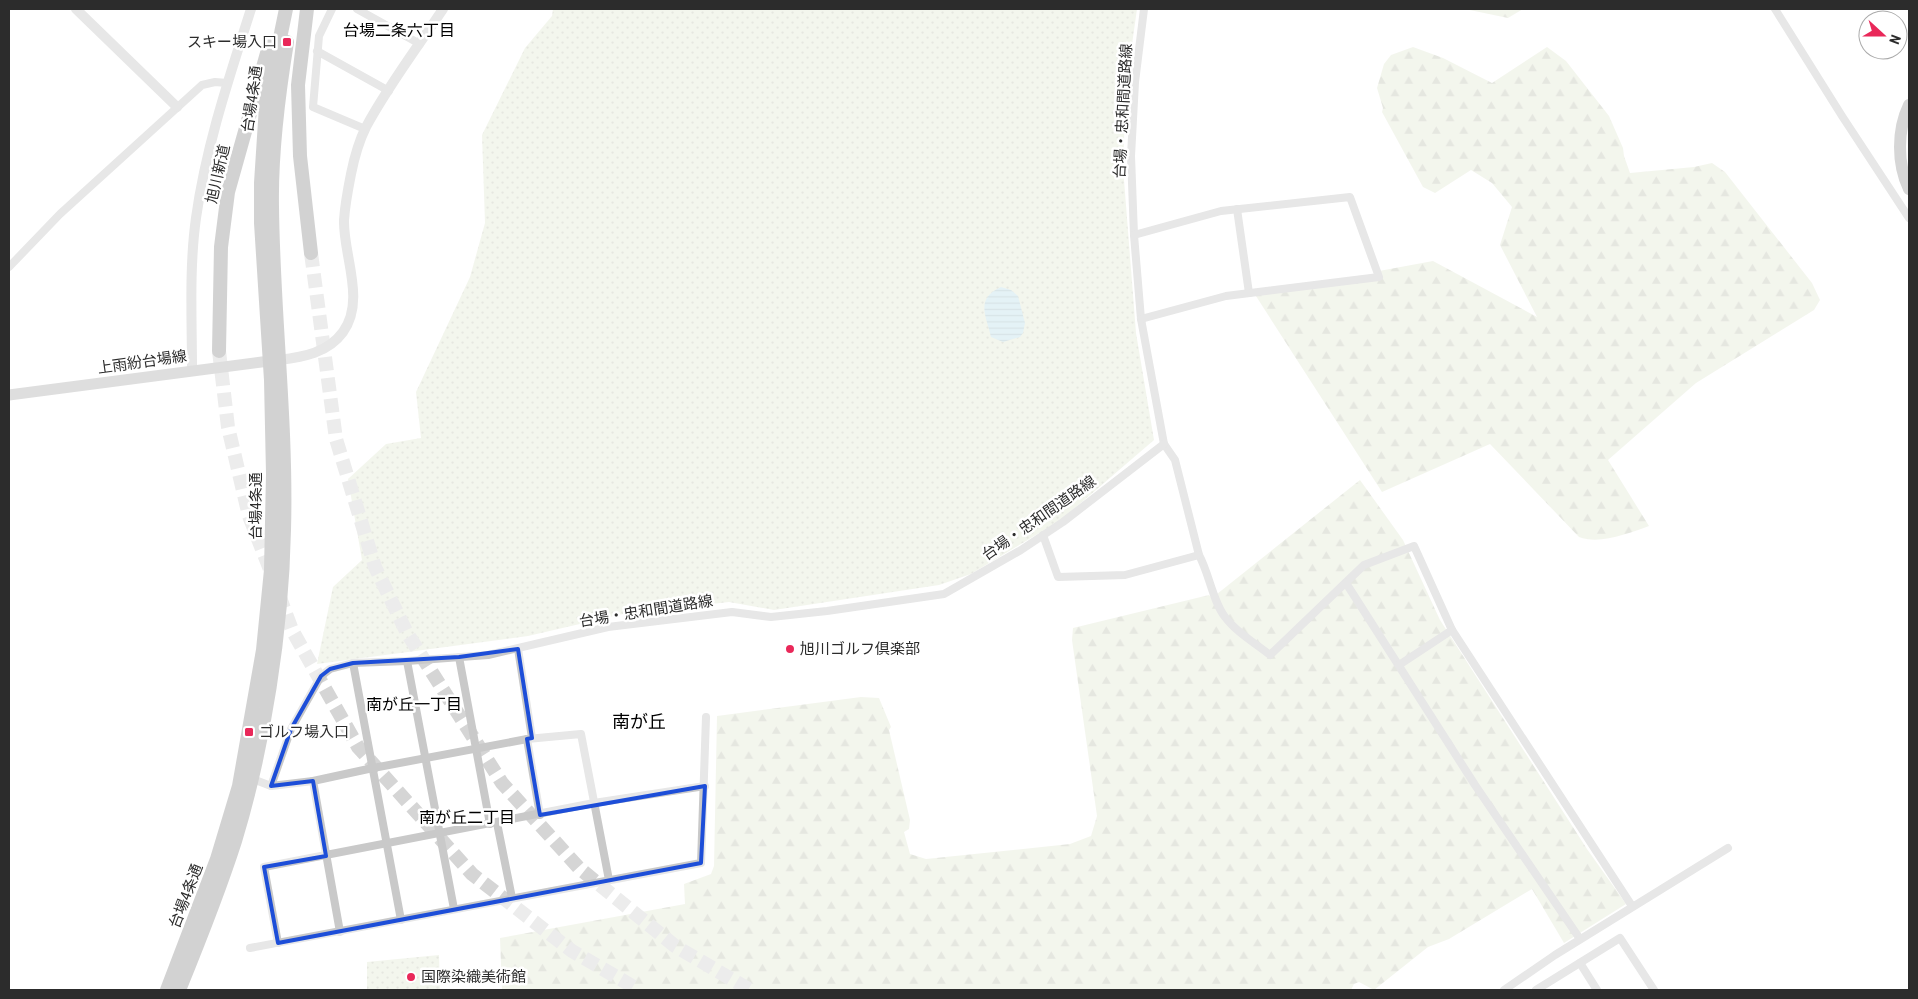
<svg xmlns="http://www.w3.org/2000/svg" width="1918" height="999" viewBox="0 0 1918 999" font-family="'Roboto Condensed','Noto Sans JP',sans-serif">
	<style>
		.green { fill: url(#green-dots) }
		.forest { fill: url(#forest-firs) }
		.water { fill: url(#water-rules) }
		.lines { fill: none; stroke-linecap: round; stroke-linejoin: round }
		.trunk-tunnel { stroke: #d5d5d5; stroke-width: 14; stroke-dasharray: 14 7; stroke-linecap: butt }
		.minor { stroke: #c9c9c9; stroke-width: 8 }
		.tertiary { stroke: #c9c9c9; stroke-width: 10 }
		.secondary { stroke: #b6b6b6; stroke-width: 11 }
		.primary { stroke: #a4a4a4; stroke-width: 12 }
		.trunk { stroke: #9c9c9c; stroke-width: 14 }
		.marked { fill: none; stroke: #1d4ed8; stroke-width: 4; stroke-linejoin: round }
		.poi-dot { fill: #e92859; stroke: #fff; stroke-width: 2 }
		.labels { text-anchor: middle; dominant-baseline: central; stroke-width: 5; stroke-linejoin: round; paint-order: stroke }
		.poi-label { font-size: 15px; fill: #2c2c2c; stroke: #fff; text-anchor: start }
		.street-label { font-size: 15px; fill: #2c2c2c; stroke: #fff }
		.neighbourhood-label { font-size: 16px; fill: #000; stroke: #fff }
		.quarter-label { font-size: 18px; fill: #000; stroke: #fff }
	</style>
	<defs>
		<pattern id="green-dots" width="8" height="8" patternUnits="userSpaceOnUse" patternTransform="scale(1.25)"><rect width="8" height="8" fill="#e5ead8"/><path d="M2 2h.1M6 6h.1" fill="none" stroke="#c5c9ba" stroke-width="1.8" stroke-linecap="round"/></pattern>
		<pattern id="forest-firs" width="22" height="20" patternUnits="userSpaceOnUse" patternTransform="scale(1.25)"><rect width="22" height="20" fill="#e5ead8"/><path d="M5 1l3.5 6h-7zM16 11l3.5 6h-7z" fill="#c5c9ba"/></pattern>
		<pattern id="water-rules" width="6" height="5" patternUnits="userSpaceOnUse" patternTransform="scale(1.25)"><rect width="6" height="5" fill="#c4e3eb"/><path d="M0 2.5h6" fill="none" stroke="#a9c3ca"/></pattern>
	</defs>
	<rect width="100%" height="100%" fill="#fff"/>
	<!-- green -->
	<g class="green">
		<path d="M553 9H1137L1126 87 1123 167 1136 333 1154 440 1061 520 971 574 939 585 774 610 729 602 623 614 528 636 317 664 333 587 362 560 348 479 386 444 421 438 416 392 470 277 485 223 482 135 525 48 552 16Z"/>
		<path d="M439 955 440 990H367V962Z"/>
	</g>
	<!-- forest -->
	<g class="forest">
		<path d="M1465 9H1523L1508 18Z"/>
		<path d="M1413 47 1443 58 1492 83 1547 47 1566 61 1609 116 1623 148 1624 156 1630 173 1694 167 1712 163 1725 172 1812 283 1820 300 1814 310 1696 383 1608 460 1649 526C1629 533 1600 545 1579 537L1490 444 1382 492 1254 293 1378 277 1379 271 1433 261 1537 317 1500 245 1512 207 1492 183 1471 170 1435 193 1423 187 1382 112 1383 108 1377 88 1384 64 1391 55Z"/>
		<path d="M1360 480 1403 540 1440 620 1587 849 1626 904 1564 943 1532 889 1449 939 1428 947 1374 990 1359 982 1354 984 1351 990H502L500 938 685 904 684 884 711 874 714 866 717 716 861 697 879 698 891 727 889 730 910 820 909 829 904 832 910 854 926 859 1070 844 1091 836 1097 816 1072 640 1073 628 1209 595 1212 598Z"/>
	</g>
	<!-- water -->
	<path class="water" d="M1001 287 1011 290 1018 296 1025 323 1023 333 1020 337 1003 342 991 337C986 315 975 299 1001 287Z"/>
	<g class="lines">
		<!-- trunk-tunnel -->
		<g class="trunk-tunnel">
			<path d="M311 253 336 439 375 567 407 633 502 783 579 868 675 946 750 990"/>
			<path d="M219 351 228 427 249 516 271 572"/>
			<path d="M279 595 292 630 358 747 472 874 572 951 639 990"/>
		</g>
		<!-- minor -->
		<g class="minor">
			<path d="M332 9 319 36 313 107 365 129"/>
			<path d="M357 9 420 44"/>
			<path d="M1144 9 1135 82 1131 156 1134 235 1141 319 1164 444 1175 460 1199 555C1209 573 1213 602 1225 617 1236 632 1255 643 1270 655L1364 565 1414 546 1452 630 1632 906"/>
			<path d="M1775 9 1842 116 1909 218"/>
			<path d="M317 51 389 91"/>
			<path d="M1237 209 1249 293"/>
			<path d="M1134 235 1221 211 1350 197 1379 277 1226 296 1141 319"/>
			<path d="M9 267 60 214 202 85 215 82 227 83"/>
			<path d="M1043 535 1058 577 1125 575 1199 555"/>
			<path d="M1346 583 1475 785 1580 939"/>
			<path d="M518 649 532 738"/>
			<path d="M459 657 490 824"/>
			<path d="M407 661 454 909"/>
			<path d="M353 663 401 920"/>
			<path d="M1399 665 1452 630"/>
			<path d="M527 739 540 815"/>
			<path d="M250 778 271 786 313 781 373 768 527 739 581 734 609 880"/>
			<path d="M313 781 340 932"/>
			<path d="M271 786 291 729 321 676 330 669 353 663 407 661 488 655 608 627 732 612 771 617 827 611 944 594 1021 550 1063 522 1164 444"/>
			<path d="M497 823 512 898"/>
			<path d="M278 943 264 867 594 803 705 786"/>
			<path d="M250 948 701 863 706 717"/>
			<path d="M1580 963 1597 990"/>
			<path d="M1504 990 1555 955 1728 848"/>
			<path d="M1536 990 1620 938 1654 990"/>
		</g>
		<!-- tertiary -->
		<g class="tertiary">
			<path d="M76 9 177 107"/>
			<path d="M279 360C303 357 328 353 343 332 366 300 343 255 344 220 345 205 348 189 351 174 354 159 359 141 366 127 388 86 417 48 443 9"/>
			<path d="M192 370C192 320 189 268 196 218 206 146 229 78 251 9"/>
		</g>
		<!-- secondary -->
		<path class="secondary" d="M9 395 277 360"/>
		<!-- primary -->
		<path class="primary" d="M1909 105C1897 130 1897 164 1909 189"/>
		<!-- trunk -->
		<g class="trunk">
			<path d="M307 9 298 85 300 156 311 253"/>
			<path d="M219 351 221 247 228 192 269 46"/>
			<path d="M167 990 217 859 239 786 263 650 271 570 273 474 271 380 261 223V183L266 106 286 9"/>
			<path d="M179 990C199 941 219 891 235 841 264 746 282 630 284 530 287 422 273 314 272 206 271 151 278 97 287 42"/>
		</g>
	</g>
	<!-- marked area -->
	<path d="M0 0H1918V999H0ZM518 649 532 738 527 739 540 815 705 786 701 863 278 943 264 867 326 856 313 781 271 786 291 729 321 676 330 669 353 663 459 657Z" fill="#fff" fill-opacity=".55" fill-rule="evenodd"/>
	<path class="marked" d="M518 649 532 738 527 739 540 815 705 786 701 863 278 943 264 867 326 856 313 781 271 786 291 729 321 676 330 669 353 663 459 657Z"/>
	<!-- markers -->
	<g class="poi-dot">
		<rect x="282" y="37" width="10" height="10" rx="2.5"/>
		<circle cx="790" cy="649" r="5"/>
		<rect x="244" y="727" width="10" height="10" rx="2.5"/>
		<circle cx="411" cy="977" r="5"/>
	</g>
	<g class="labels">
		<!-- poi labels -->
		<g class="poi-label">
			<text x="277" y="42" text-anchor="end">スキー場入口</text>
			<text x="800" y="649">旭川ゴルフ倶楽部</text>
			<text x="259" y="732">ゴルフ場入口</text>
			<text x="421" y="977">国際染織美術館</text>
		</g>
		<!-- street labels -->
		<g class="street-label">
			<text transform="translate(252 99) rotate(-82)">台場4条通</text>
			<text transform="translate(1123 111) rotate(-87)">台場・忠和間道路線</text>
			<text transform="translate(218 174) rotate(-77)">旭川新道</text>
			<text transform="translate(142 362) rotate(-8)">上雨紛台場線</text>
			<text transform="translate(256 506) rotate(-90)">台場4条通</text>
			<text transform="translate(1039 518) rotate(-35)">台場・忠和間道路線</text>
			<text transform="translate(646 611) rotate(-9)">台場・忠和間道路線</text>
			<text transform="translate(186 896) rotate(-69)">台場4条通</text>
		</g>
		<!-- neighbourhood labels -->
		<g class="neighbourhood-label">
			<text x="399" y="30">台場二条六丁目</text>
			<text x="414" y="704">南が丘一丁目</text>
			<text x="467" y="817">南が丘二丁目</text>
		</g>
		<!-- quarter labels -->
		<g class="quarter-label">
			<text x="639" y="721">南が丘</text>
		</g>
	</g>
	<!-- border -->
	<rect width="1918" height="999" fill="none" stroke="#2c2c2c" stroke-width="20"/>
	<!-- north arrow -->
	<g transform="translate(1883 35) rotate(111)"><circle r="24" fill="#ffffff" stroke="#ababab"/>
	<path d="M0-4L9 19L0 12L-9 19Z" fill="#e92859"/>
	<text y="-8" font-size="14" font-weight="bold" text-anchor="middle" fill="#2c2c2c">N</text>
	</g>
</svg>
